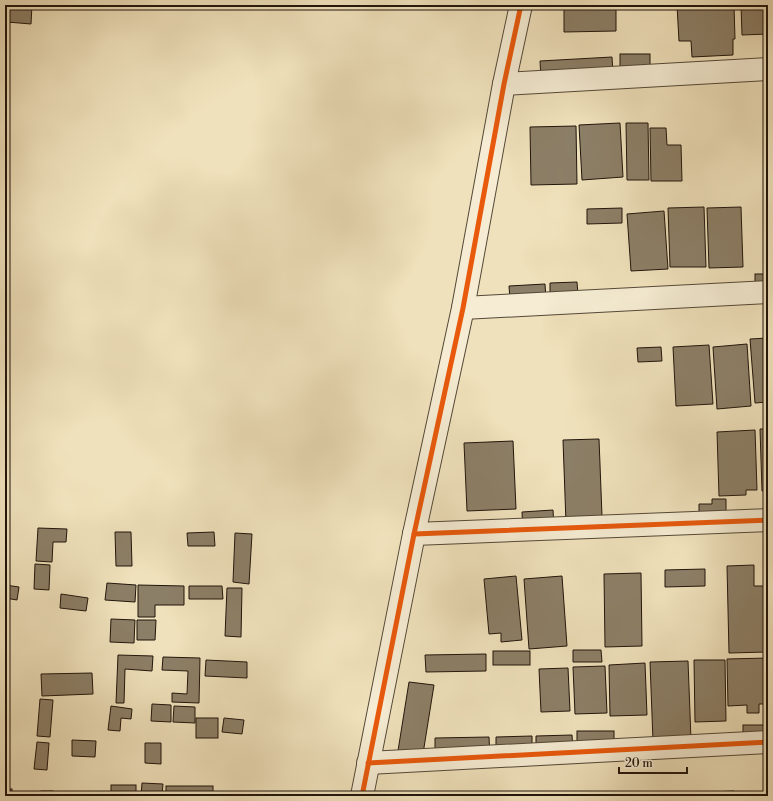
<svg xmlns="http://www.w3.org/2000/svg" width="773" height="801" viewBox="0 0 773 801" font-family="'Libre Bodoni',serif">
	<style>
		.building { fill: #8c7f67; stroke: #21150b }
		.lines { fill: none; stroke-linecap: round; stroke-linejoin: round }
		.minor-casing { stroke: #544837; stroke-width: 24 }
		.minor { stroke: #f5ecd3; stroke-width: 22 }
		.cycleway-casing { stroke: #f5ecd3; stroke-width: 8 }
		.cycleway { stroke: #e8590c; stroke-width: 5 }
	</style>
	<rect width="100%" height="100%" fill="#efe1bb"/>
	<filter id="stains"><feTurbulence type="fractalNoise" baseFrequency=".005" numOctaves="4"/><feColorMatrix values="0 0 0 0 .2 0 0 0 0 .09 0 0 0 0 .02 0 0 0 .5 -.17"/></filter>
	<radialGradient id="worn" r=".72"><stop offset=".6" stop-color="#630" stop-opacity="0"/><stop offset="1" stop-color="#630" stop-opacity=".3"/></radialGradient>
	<!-- building -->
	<g class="building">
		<path d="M8 5H32L31 24 7 22Z"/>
		<path d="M564 5H616V31L564 32Z"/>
		<path d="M625 5H653L625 7Z"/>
		<path d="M677 5H734L735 39H733V55L692 57 691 41H679Z"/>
		<path d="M741 5H768V34L742 35Z"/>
		<rect x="620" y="54" width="30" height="15"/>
		<path d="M612 57 613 74 541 79 540 61Z"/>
		<path d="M620 123 623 177 582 180 579 125Z"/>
		<path d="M626 123H648L649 180H627Z"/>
		<path d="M576 126 577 184 531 185 530 127Z"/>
		<path d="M650 128H666L667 145H681L682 181H651Z"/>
		<path d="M704 207 706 267H670L668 208Z"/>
		<path d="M741 207 743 267 709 268 707 208Z"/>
		<path d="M622 208V223L587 224V209Z"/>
		<path d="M664 211 668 269 631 271 627 214Z"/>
		<rect x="755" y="274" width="13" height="15"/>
		<path d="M577 282 578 295 550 296V283Z"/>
		<path d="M545 284 546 299 510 300 509 286Z"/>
		<path d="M768 338V402L755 403 750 339Z"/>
		<path d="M747 344 751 406 717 409 713 347Z"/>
		<path d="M709 345 713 404 676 406 673 347Z"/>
		<path d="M661 347 662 361 638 362 637 348Z"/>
		<path d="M760 429H768V491H762Z"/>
		<path d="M755 430 757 490H746V495L719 496 717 432Z"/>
		<path d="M599 439 602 516 566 523 563 440Z"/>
		<path d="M513 441 516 509 467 511 464 443Z"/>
		<path d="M712 499H726V516H699V504H712Z"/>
		<path d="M553 510 554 529 523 531 522 512Z"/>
		<path d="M38 528 67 529 66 542H53L52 562 36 561Z"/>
		<path d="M115 532H131L132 566H116Z"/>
		<path d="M214 532 215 546H188L187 533Z"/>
		<path d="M235 533 252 534 249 584 233 582Z"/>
		<path d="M35 564 50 565 49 590 34 589Z"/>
		<path d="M754 565V586H768V652L729 653 727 566Z"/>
		<path d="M705 569V586L665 587V570Z"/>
		<path d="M641 573 642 646 605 647 604 574Z"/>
		<path d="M516 576 522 640 501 642V633L489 634 484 579Z"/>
		<path d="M562 576 567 646 529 649 524 579Z"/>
		<path d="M107 583 136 585 135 602 105 600Z"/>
		<path d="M5 585 19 587 17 600 5 598Z"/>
		<path d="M138 585 184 586V605H155V617H138Z"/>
		<path d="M189 586H222L223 599H189Z"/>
		<path d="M227 588H242L241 637 225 636Z"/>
		<path d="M61 594 88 598 86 611 60 608Z"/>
		<path d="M111 619 135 620 134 643 110 642Z"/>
		<path d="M137 620H156L155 640H137Z"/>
		<path d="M573 650H601L602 662H573Z"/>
		<rect x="493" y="651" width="37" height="14"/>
		<path d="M486 654V671L426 672 425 655Z"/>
		<path d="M118 655 153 656 152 671 125 669 124 703H116Z"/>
		<path d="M163 657 200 658 199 703 172 702V693L187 694 188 671 162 670Z"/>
		<path d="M768 658V704H759V713H747V705L728 706 727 659Z"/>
		<path d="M206 660 247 662V678L205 676Z"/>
		<path d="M694 660H725L726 721 695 722Z"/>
		<path d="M688 661 691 740 653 741 650 662Z"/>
		<path d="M645 663 647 715 610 716 609 665Z"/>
		<path d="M605 666 607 713 575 714 573 667Z"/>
		<path d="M568 668 570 711 541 712 539 669Z"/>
		<path d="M92 673 93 694 42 696 41 674Z"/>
		<path d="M409 682 434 685 422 760 397 757Z"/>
		<path d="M40 699 53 700 50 737 37 736Z"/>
		<path d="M152 704 171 705V722L151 721Z"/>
		<path d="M111 706 132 709 131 719 121 718 120 731 108 730Z"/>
		<path d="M174 706 195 707V723L173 722Z"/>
		<rect x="196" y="718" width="22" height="20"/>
		<path d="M224 718 244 720 242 734 222 732Z"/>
		<rect x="743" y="725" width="25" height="15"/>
		<rect x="577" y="731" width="37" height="18"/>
		<path d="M572 735 573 752 536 753V736Z"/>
		<path d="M532 736V754L496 755V737Z"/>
		<path d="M489 737 490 758 435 759V738Z"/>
		<path d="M72 740 96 741 95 757 72 756Z"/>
		<path d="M37 742 49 743 47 770 34 769Z"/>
		<path d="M145 743H161V764L145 763Z"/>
		<path d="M142 783 163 784 162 794H155V796H141Z"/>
		<rect x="111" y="785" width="25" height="9"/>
		<rect x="166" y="786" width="47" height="10"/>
		<rect x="5" y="789" width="7" height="7"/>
		<rect x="41" y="791" width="12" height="5"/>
		<path d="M734 791V796H693L692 793Z"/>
		<path d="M56 792 93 793V796H56Z"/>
		<path d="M34 793V796H17V794Z"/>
		<rect x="745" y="793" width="23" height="3"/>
		<path d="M599 794V796H575V795Z"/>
	</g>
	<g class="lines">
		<!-- minor casing -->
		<g class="minor-casing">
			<g id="minor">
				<path d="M504 84 768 69"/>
				<path d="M463 308 768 292"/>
				<path d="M414 534 768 520"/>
				<path d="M368 763 768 742"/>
				<path d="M362 796 414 534 463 308 504 84 521 5"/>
			</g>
		</g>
		<!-- minor -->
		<use href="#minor" class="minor"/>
		<!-- cycleway casing -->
		<g class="cycleway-casing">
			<g id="cycleway">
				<path d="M414 534 768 520"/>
				<path d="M368 763 768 742"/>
				<path d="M362 796 414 534 463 308 504 84 521 5"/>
			</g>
		</g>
		<!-- cycleway -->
		<use href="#cycleway" class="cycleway"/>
	</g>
	<!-- margin -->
	<rect width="773" height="801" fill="none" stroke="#efe1bb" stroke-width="20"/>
	<rect x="6" y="6" width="761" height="789" fill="none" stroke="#21150b" stroke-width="2"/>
	<rect x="10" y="10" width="753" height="781" fill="none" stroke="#21150b"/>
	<!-- scale -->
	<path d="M619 767v6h68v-6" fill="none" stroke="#21150b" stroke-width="2"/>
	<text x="625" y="767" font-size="12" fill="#21150b" stroke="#f5ecd3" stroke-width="3" paint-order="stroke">20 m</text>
	<rect width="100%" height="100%" filter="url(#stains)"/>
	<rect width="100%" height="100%" fill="url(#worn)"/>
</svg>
